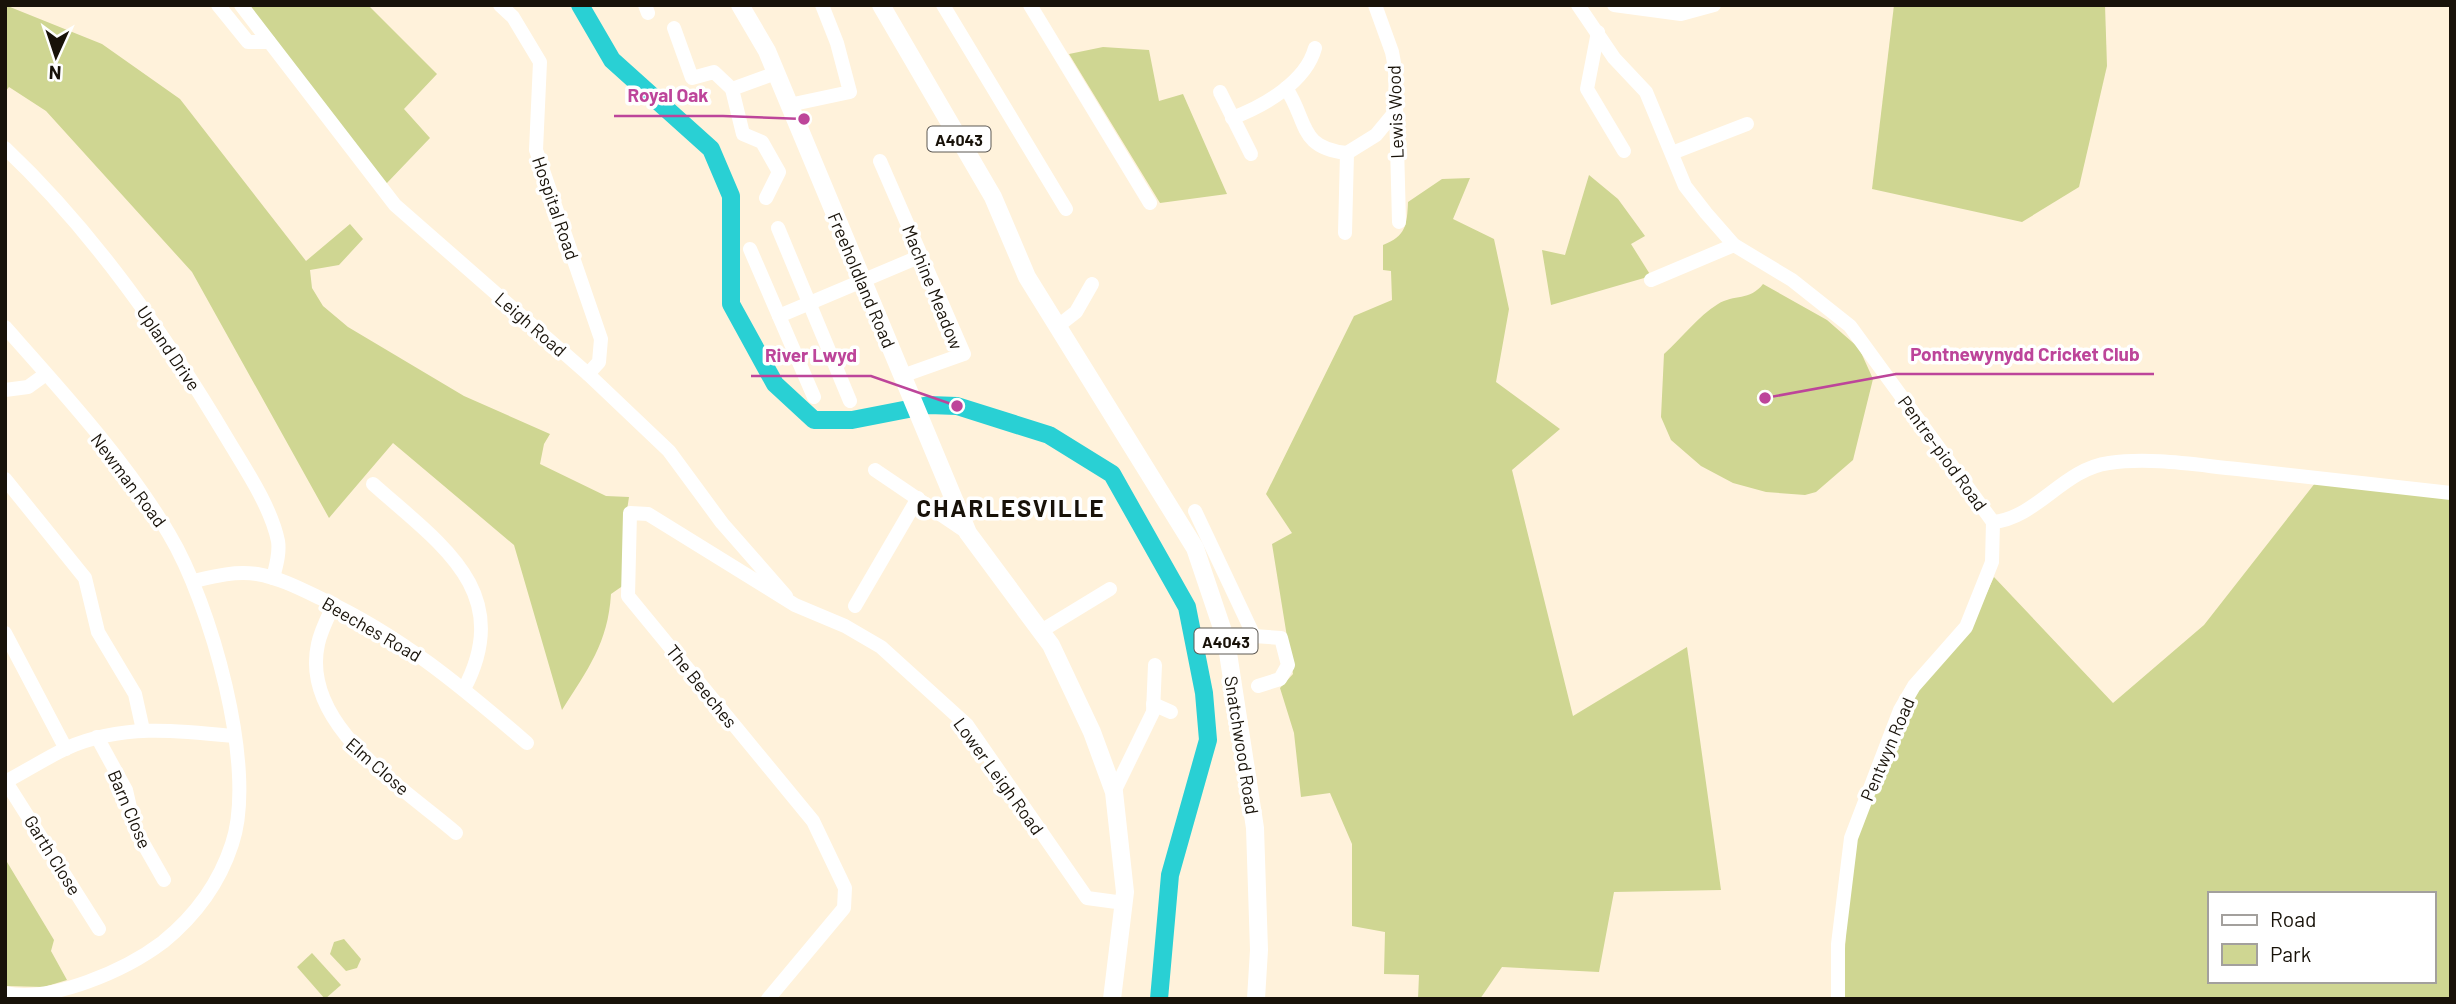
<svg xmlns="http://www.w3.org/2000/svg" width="2456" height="1004" viewBox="0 0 2456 1004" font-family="Barlow,sans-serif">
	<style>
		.green { fill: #cfd692; fill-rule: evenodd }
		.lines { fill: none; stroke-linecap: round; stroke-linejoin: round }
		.river { stroke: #29d0d4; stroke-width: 18 }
		.minor { stroke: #fff; stroke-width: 14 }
		.major { stroke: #fff; stroke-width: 18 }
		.labels { text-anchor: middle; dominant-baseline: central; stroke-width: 7; stroke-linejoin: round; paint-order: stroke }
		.shield { fill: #fff; stroke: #5d5953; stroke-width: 2 }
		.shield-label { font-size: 16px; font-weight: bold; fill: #181209 }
		.street-label { font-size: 18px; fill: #181209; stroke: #fff }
		.district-label { font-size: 24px; font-weight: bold; letter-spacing: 2px; fill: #181209; stroke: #fff }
		.leader { fill: none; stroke: #bd459a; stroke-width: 2.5 }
		.callout-dot { fill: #bd459a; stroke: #fff; stroke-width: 2.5 }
		.callout-label { font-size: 19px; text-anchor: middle; font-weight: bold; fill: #bd459a; stroke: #fff; stroke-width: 7; stroke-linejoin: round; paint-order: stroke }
	</style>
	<rect width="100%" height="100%" fill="#fff2db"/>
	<!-- green -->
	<g class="green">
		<path d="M5 5 102 44 180 99 306 261 350 224 363 239 339 265 310 270 312 288 323 306 348 327 464 396 550 434 544 444 540 464 606 496 629 497 624 530V585L611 594C608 643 588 669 562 710L514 545 393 443 329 518 192 272 46 111 9 87 5 92Z"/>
		<path d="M249 5H368L437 74 404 109 430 138 386 184Z"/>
		<path d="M1894 5H2105L2107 66 2079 187 2022 222 1872 189Z"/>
		<path d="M1103 47 1149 50 1159 101 1183 94 1227 194 1160 203 1069 54Z"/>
		<path d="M1589 175 1618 199 1645 236 1631 244 1651 276 1551 305 1542 250 1565 255Z"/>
		<path d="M1470 178 1453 219 1494 239 1509 309 1496 382 1560 429 1512 470 1573 716 1687 647 1721 890 1614 892 1599 972 1502 967 1480 999H1418L1419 975 1384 974 1385 932 1352 926V844L1330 793 1301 797 1294 733 1280 688 1293 674 1272 544 1292 533 1266 494 1354 316 1392 300 1391 271 1383 270V245C1406 236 1407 225 1408 202L1442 179Z"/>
		<path d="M1763 284 1827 320 1859 348 1873 379 1853 460 1816 492 1805 495 1766 492 1733 483 1701 466 1671 440 1661 417 1664 354C1681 339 1698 316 1718 304 1734 294 1750 301 1763 284Z"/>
		<path d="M2319 478 2451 493V999H1843L1847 899 1855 841 1893 739 1920 687 1970 629 1994 577 2113 703 2204 625ZM2209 894H2433V981H2209Z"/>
		<path d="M7 862 54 940 51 951 67 980 44 987 5 986Z"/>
		<path d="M344 939 361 959 357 968 346 971 330 954 334 942Z"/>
		<path d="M312 953 341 985 325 999 297 967Z"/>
	</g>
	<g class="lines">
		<!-- river -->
		<path class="river" d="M580 5 612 60 711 149 731 196V304L775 384 814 420H852L929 405 957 406 1049 435 1112 474 1187 607 1204 693 1208 740 1170 875 1159 999"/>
		<!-- minor -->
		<g class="minor">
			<path d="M218 5 248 42H269"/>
			<path d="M241 5 395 205 588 374 669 451 722 523 786 596"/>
			<path d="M500 5 513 17 540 62 536 150 601 339 599 362 588 374"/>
			<path d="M645 5 648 13"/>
			<path d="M943 5 1066 209"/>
			<path d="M1030 5 1150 203"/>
			<path d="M1375 5 1392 52 1395 68 1399 222"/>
			<path d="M1578 5 1614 58 1646 92 1685 186 1706 213 1734 245 1792 280 1850 326 1993 522 1992 562 1966 627 1914 686 1900 710 1851 838 1838 944V999"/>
			<path d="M1614 5 1681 14 1714 5"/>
			<path d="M674 28 692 78 714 72 732 89"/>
			<path d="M1598 32 1587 89 1624 151"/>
			<path d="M1286 88C1308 121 1298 148 1347 153L1345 233"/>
			<path d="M1220 92 1251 154"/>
			<path d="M789 105 850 92 837 43 822 5"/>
			<path d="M1232 118C1264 106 1306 82 1315 48"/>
			<path d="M5 148C94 232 166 336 228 440 246 470 271 507 278 541 280 553 276 566 273 578"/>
			<path d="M1347 153 1376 135 1395 112"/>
			<path d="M1672 153 1747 124"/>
			<path d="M880 161 964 354 902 376"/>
			<path d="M766 198 779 172 762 142 743 134 732 89 776 73"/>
			<path d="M778 228 850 401"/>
			<path d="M750 249 814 397"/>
			<path d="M1651 280 1734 245"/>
			<path d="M779 316 921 256"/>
			<path d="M1058 326 1076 312 1092 284"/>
			<path d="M5 327C61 390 127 462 169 534 210 602 258 768 232 844 219 884 195 916 163 942 126 970 52 1003 5 993"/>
			<path d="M5 390 28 387 46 374"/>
			<path d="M875 470 968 533"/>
			<path d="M5 479 85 578 98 632 135 694 143 730"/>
			<path d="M373 484C439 543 516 591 464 689"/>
			<path d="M1195 511 1254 636 1226 640"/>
			<path d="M1993 522C2037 518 2063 469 2109 463 2151 457 2196 465 2237 469 2309 477 2380 485 2451 493"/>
			<path d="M194 581C215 576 235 571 257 574 280 578 301 589 322 599 400 635 462 687 527 743"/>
			<path d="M334 604C328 617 321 630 318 644 300 725 404 788 456 833"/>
			<path d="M855 606 918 498"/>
			<path d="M1041 631 1110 589"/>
			<path d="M5 633 66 749"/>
			<path d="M1254 636 1281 638 1288 665 1280 679 1258 686"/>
			<path d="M1153 704 1171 712"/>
			<path d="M97 737 126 790 135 829 164 880"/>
			<path d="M5 782C26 771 46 758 67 748 121 724 176 730 233 736"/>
			<path d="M6 782 99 929"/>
			<path d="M1114 792 1153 712 1155 665"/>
			<path d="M768 999 844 908 845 888 813 821 628 596 630 513 648 514 795 605 845 626 881 647 967 725 1087 898 1124 903"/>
		</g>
		<!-- major -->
		<g class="major">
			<path d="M740 5 767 51 968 533 1051 645 1092 732 1114 792 1125 892 1112 999"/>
			<path d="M881 5 993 197 1027 277 1195 548 1226 640 1255 828 1259 950 1256 999"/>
		</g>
	</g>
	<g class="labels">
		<!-- shield labels -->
		<g class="shield">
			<rect x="927.5" y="126.5" width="63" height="25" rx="5"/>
			<rect x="1194.5" y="628.5" width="63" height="25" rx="5"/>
		</g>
		<g class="shield-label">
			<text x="959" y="139">A4043</text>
			<text x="1226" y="641">A4043</text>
		</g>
		<!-- street labels -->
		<g class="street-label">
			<text transform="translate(1395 112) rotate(-92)">Lewis Wood</text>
			<text transform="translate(556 208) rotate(71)">Hospital Road</text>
			<text transform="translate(862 280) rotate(67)">Freeholdland Road</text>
			<text transform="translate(933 287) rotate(68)">Machine Meadow</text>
			<text transform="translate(531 324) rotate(41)">Leigh Road</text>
			<text transform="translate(169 348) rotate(56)">Upland Drive</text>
			<text transform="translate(1943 453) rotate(54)">Pentre-piod Road</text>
			<text transform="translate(129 480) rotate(53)">Newman Road</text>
			<text transform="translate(372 629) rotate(30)">Beeches Road</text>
			<text transform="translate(702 686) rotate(51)">The Beeches</text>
			<text transform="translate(1242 745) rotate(81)">Snatchwood Road</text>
			<text transform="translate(1887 749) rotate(-67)">Pentwyn Road</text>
			<text transform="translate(378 766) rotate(41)">Elm Close</text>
			<text transform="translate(999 776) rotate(54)">Lower Leigh Road</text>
			<text transform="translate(130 809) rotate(67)">Barn Close</text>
			<text transform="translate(53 855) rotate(58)">Garth Close</text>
		</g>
		<!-- district labels -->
		<g class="district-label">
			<text x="1011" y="507">CHARLESVILLE</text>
		</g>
	</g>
	<!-- callouts -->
	<path class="leader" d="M804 119L723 116H614M1765 398L1896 374H2154M957 406L871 376H751"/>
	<g class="callout-dot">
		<circle cx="804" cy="119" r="7"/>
		<circle cx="1765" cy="398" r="7"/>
		<circle cx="957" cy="406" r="7"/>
	</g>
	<g class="callout-label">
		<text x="668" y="102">Royal Oak</text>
		<text x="2025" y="361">Pontnewynydd Cricket Club</text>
		<text x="811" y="362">River Lwyd</text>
	</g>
	<!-- border -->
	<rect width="2456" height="1004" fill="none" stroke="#181209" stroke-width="14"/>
	<!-- legend -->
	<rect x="2208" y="892" width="228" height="91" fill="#ffffff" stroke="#a3a09d" stroke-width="2"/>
	<rect x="2222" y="915" width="35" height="10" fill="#ffffff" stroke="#a3a09d" stroke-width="2"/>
	<text x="2270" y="927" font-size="21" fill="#181209">Road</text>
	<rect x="2222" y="944" width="35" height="21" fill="#cfd692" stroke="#a3a09d" stroke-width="2"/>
	<text x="2270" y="962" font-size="21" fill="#181209">Park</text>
	<!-- north arrow -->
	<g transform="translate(56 56) rotate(183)" stroke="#ffffff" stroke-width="5" paint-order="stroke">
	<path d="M0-5L12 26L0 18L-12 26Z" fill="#181209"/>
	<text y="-10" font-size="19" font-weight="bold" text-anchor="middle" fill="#181209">N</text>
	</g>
</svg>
